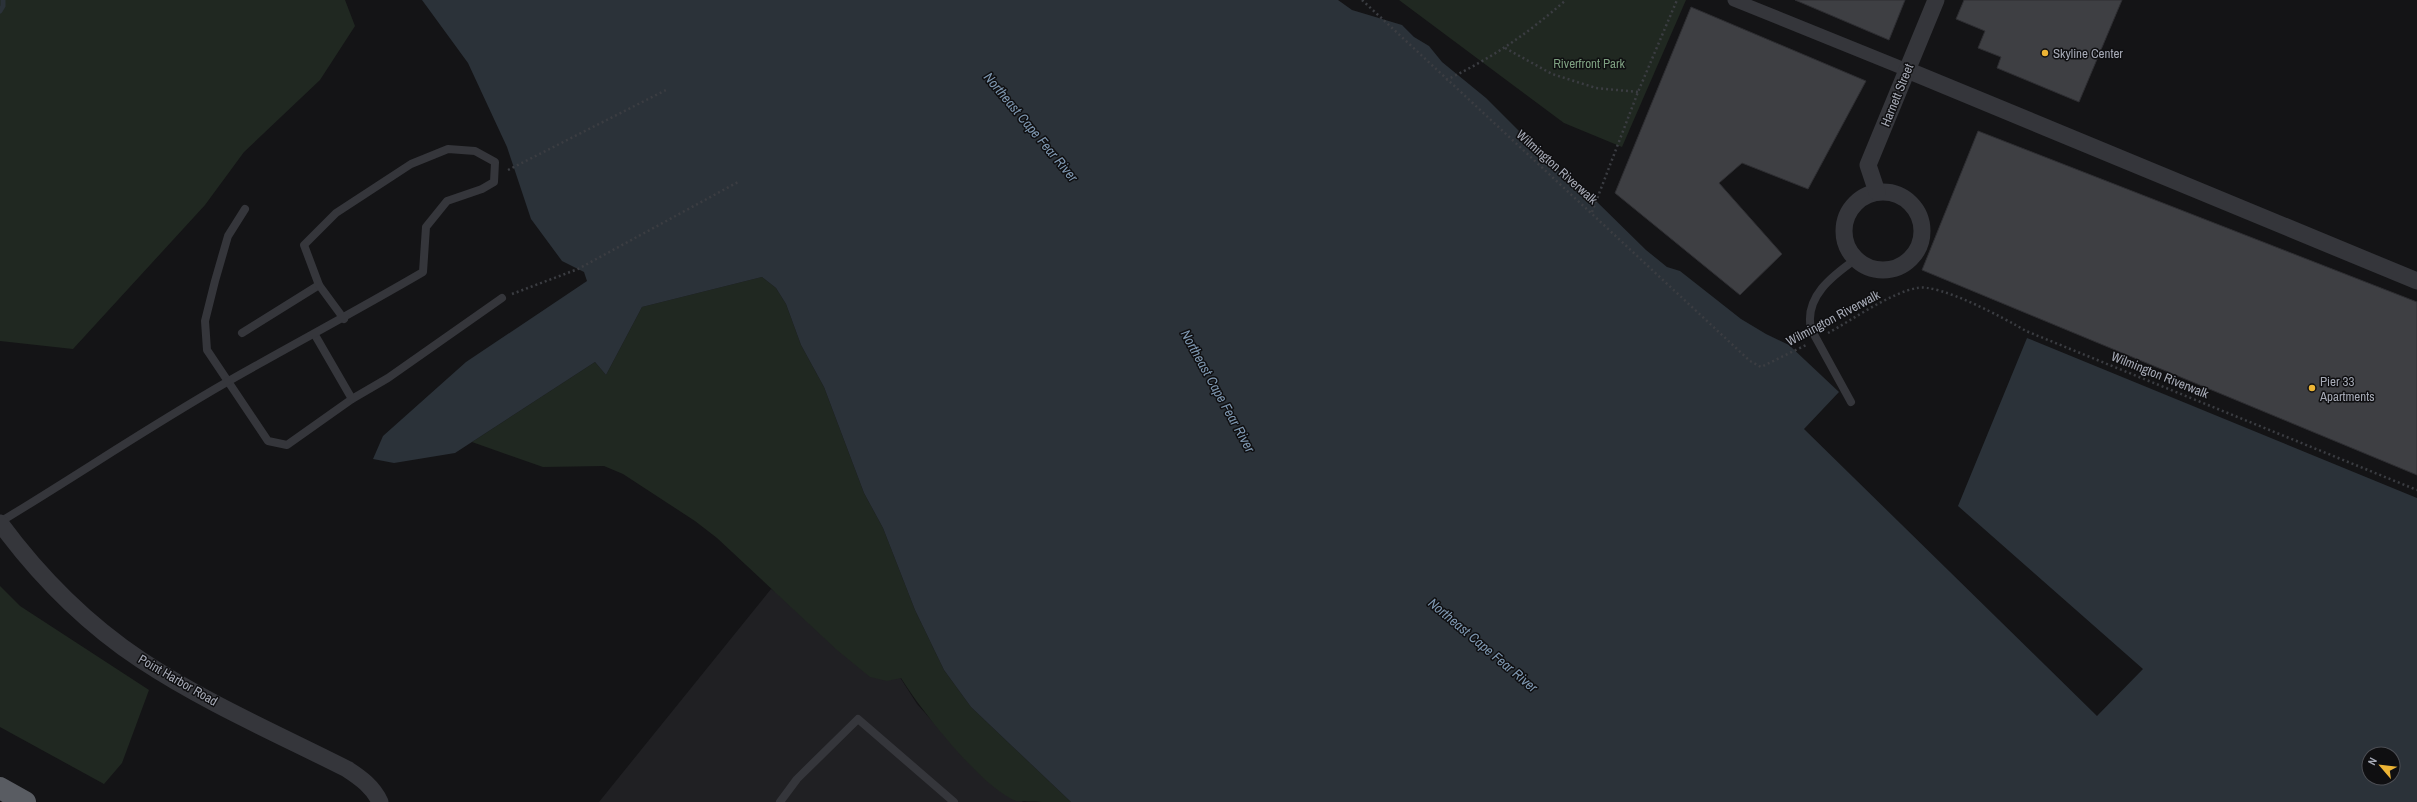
<svg xmlns="http://www.w3.org/2000/svg" width="2417" height="802" viewBox="0 0 2417 802" font-family="'Archivo Narrow',sans-serif">
	<style>
		.built { fill: #202023 }
		.green { fill: #202821 }
		.water { fill: #2b3239; fill-rule: evenodd }
		.lines { fill: none; stroke-linecap: round; stroke-linejoin: round }
		.stream { stroke: #2b3239; stroke-width: 5 }
		.building { fill: #3e3f43; stroke: #2e2e32 }
		.path { stroke: #3b3d42; stroke-width: 2.5; stroke-dasharray: 2 3; stroke-linecap: butt }
		.service { stroke: #35363b; stroke-width: 8 }
		.pedestrian { stroke: #35363b; stroke-width: 13 }
		.minor { stroke: #35363b; stroke-width: 17 }
		.trunk { stroke: #595c62; stroke-width: 22 }
		.poi-dot { fill: #ecb435; stroke: #0f0f11; stroke-width: 1.5 }
		.labels { text-anchor: middle; dominant-baseline: central; stroke-width: 3; stroke-linejoin: round; paint-order: stroke }
		.poi-label { font-size: 13px; fill: #a6aab6; stroke: #0f0f11; text-anchor: start }
		.park-label { font-size: 13px; fill: #7ea081; stroke: #0f0f11 }
		.street-label { font-size: 13px; fill: #a6aab6; stroke: #0f0f11 }
		.water-label { font-size: 14px; font-style: italic; fill: #7e97b0; stroke: #0f0f11 }
	</style>
	<rect width="100%" height="100%" fill="#141416"/>
	<!-- built -->
	<path class="built" d="M771 589 887 657 917 704 951 742 1023 802H599Z"/>
	<!-- green -->
	<g class="green">
		<path d="M0 0H345L355 26 320 80 244 152 205 205 73 349 0 341Z"/>
		<path d="M1399 0H1686L1622 147 1564 123Z"/>
		<path d="M762 277 776 288 786 304 801 345 824 387 864 493 883 528 915 610 944 670 971 707 1071 802C1057 802 1027 802 1016 801 982 788 920 709 901 678L887 681 870 677 837 650 717 538 695 521 623 474 604 466 543 467 472 442 595 362 606 375 642 307Z"/>
		<path d="M0 586 20 606 149 690 122 763 104 784 0 727Z"/>
	</g>
	<!-- water -->
	<path class="water" d="M422 0H1338L1352 10 1402 25 1414 37 1429 46 1442 62 1486 98 1562 174 1592 197 1646 250 1667 267 1680 271 1741 319 1766 334 1789 345 1839 392 1804 429 2097 716 2143 669 1958 506 2027 338 2417 498V802H1071L971 707 944 670 915 610 883 528 864 493 824 387 801 345 786 304 776 288 762 277 642 307 606 375 595 362 455 453 394 463 373 459 383 436 466 362 587 281 584 272 562 261 531 219 507 147 468 63ZM2369 754H2393V778H2369Z"/>
	<g class="lines">
		<!-- stream -->
		<path class="stream" d="M0 11 3 6V0"/>
	</g>
	<!-- building -->
	<g class="building">
		<path d="M1795 0H1905L1889 40Z"/>
		<path d="M1964 0H2122L2079 102 1997 68 2001 57 1978 48 1985 31 1956 19Z"/>
		<path d="M1691 7 1866 81 1808 189 1742 163 1719 183 1782 254 1740 295 1615 193Z"/>
		<path d="M1978 131 2417 302V475L1922 270Z"/>
	</g>
	<g class="lines">
		<!-- path -->
		<g class="path">
			<path d="M1362 0 1750 361 1761 367 1806 345"/>
			<path d="M1505 48 1552 74 1596 88 1638 92"/>
			<path d="M1446 80C1494 57 1527 34 1566 0"/>
			<path d="M508 170 666 90"/>
			<path d="M1592 212 1638 92 1677 0"/>
			<path d="M512 294 578 269 738 182"/>
			<path d="M1828 333C1852 320 1890 293 1917 288 1939 283 2006 319 2026 331L2417 490"/>
		</g>
		<!-- service -->
		<g class="service">
			<path d="M245 209 228 236 215 281 205 321 207 350 268 441 287 445 352 399"/>
			<path d="M242 333 319 285"/>
			<path d="M315 335 352 399 388 378 502 298"/>
			<path d="M1851 402 1811 329C1804 297 1832 276 1856 259"/>
			<path d="M0 522C76 476 150 426 227 382 292 345 358 310 423 272L426 227 447 201 482 189 494 182 495 162 475 151 448 149 411 164 336 213 304 245 319 285 344 319"/>
			<path d="M780 802 797 779 858 719 954 802"/>
		</g>
		<!-- pedestrian -->
		<path class="pedestrian" d="M1734 0 1907 70"/>
		<!-- minor -->
		<g class="minor">
			<path d="M1907 70 2417 281"/>
			<circle cx="1883" cy="231" r="39"/>
			<path d="M1877 192 1868 165 1936 0"/>
			<path d="M0 523C39 576 87 624 141 660 206 703 278 734 347 769 361 778 373 787 380 802"/>
		</g>
		<!-- trunk -->
		<path class="trunk" d="M0 788 25 802"/>
	</g>
	<!-- markers -->
	<g class="poi-dot">
		<circle cx="2045" cy="53" r="4"/>
		<circle cx="2312" cy="388" r="4"/>
	</g>
	<g class="labels">
		<!-- poi labels -->
		<g class="poi-label">
			<text x="2053" y="53">Skyline Center</text>
			<text x="2320" y="381">Pier 33<tspan x="2320" dy="15">Apartments</tspan></text>
		</g>
		<!-- park labels -->
		<g class="park-label">
			<text x="1589" y="63">Riverfront Park</text>
		</g>
		<!-- street labels -->
		<g class="street-label">
			<text transform="translate(1897 95) rotate(-68)">Harnett Street</text>
			<text transform="translate(1557 167) rotate(42)">Wilmington Riverwalk</text>
			<text transform="translate(1833 318) rotate(-28)">Wilmington Riverwalk</text>
			<text transform="translate(2160 375) rotate(22)">Wilmington Riverwalk</text>
			<text transform="translate(178 680) rotate(30)">Point Harbor Road</text>
		</g>
		<!-- water labels -->
		<g class="water-label">
			<text transform="translate(1031 127) rotate(50)">Northeast Cape Fear River</text>
			<text transform="translate(1218 391) rotate(61)">Northeast Cape Fear River</text>
			<text transform="translate(1483 645) rotate(40)">Northeast Cape Fear River</text>
		</g>
	</g>
	<!-- north arrow -->
	<g transform="translate(2381 766) rotate(298)"><circle r="19" fill="#0f0f11" stroke="#4b4d53"/>
	<path d="M0-3L7 15L0 10L-7 15Z" fill="#ecb435"/>
	<text y="-6" font-size="11" font-weight="bold" text-anchor="middle" fill="#a6aab6">N</text>
	</g>
</svg>
